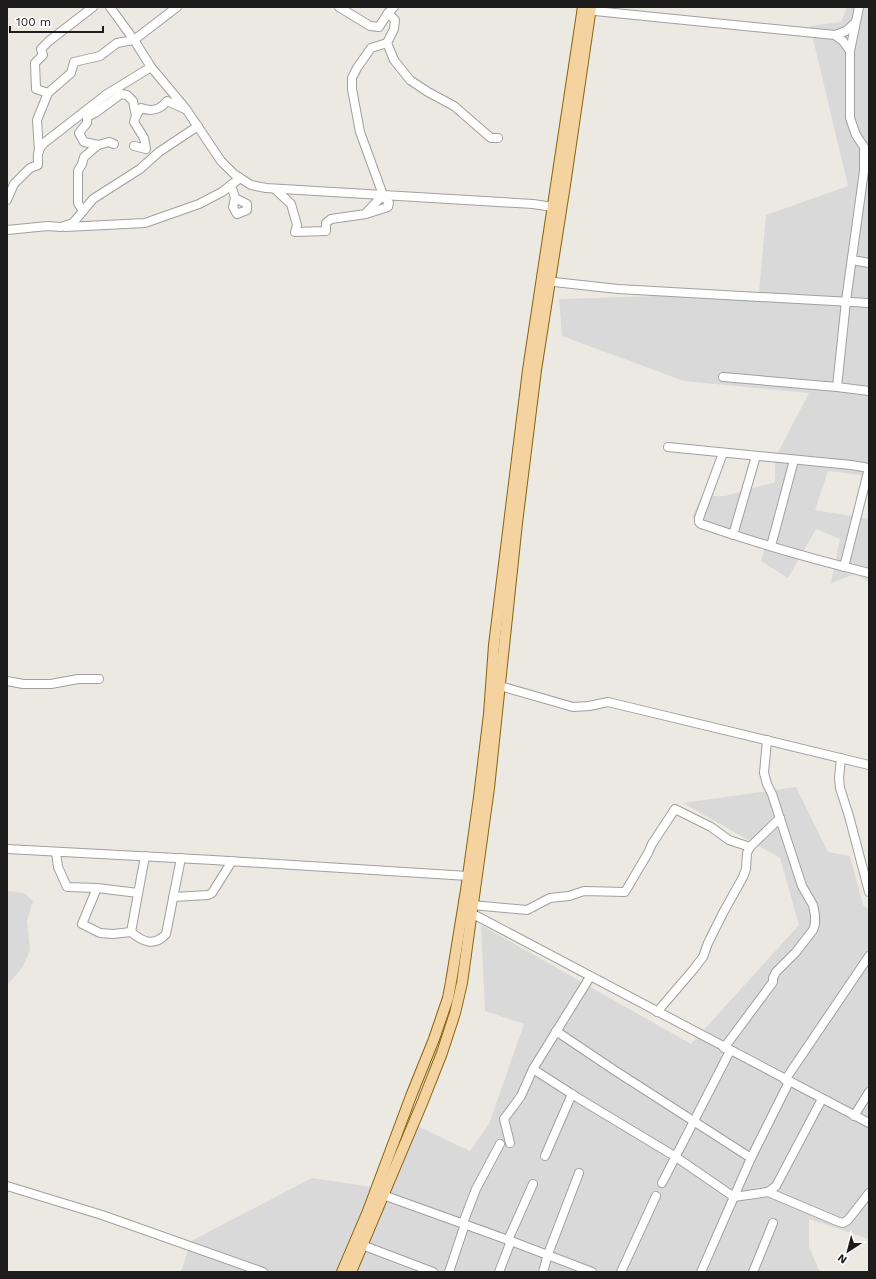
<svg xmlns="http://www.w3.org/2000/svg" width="876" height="1279" viewBox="0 0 876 1279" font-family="'Work Sans',sans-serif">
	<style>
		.residential { fill: #dad9d9 }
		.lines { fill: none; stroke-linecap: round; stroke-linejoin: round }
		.minor-casing { stroke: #a0a0a0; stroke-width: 10 }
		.major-casing { stroke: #88640c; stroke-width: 12 }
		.minor { stroke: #fff; stroke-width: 8 }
		.major { stroke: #f4d3a0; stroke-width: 10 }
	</style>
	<rect width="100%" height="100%" fill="#ece9e2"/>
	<!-- residential -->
	<g class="residential">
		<path d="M847 7H865L869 10V476L828 471 815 510 869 519V582L855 574 831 583 840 539 816 529 788 578 761 561 766 544 692 517 702 496H725L775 482V458L809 393 684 381 562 336 559 299 759 293 766 215 848 186 810 26 841 22Z"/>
		<path d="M796 787 828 852 850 856 863 905 869 910V1239L809 1219V1247L820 1272H181L191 1241 312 1178 379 1188 393 1186 413 1124 470 1151 489 1124 524 1024 485 1011 481 925 691 1044 799 925 780 858 683 803Z"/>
		<path d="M7 891 24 893 33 901 27 921 30 950 22 968 7 985Z"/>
	</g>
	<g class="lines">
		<!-- minor casing -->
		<g class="minor-casing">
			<g id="minor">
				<path d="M110 7 134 40 151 67 186 109 221 161 234 174 251 185 266 188 533 204 553 207"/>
				<path d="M339 7 370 26 379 27 388 13 394 7"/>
				<path d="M585 10 835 35 843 41 850 51"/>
				<path d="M388 13 395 20 394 29 387 43 394 60 410 80 428 92 454 106 491 138H498"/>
				<path d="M835 35 846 31 855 23"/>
				<path d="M48 93 36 89 35 63 43 55 41 49 49 41 93 7"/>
				<path d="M114 144 109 142 98 145 84 142 79 133 87 123V117L95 113 121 94 127 95 133 101 136 116"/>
				<path d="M134 146 146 149 144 138 134 122 136 116 141 108C152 112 160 110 167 101L185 109"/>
				<path d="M39 151 37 120 48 93 71 73 74 62 100 56 117 43 134 40 177 7"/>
				<path d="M231 185 235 198 233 207 237 214 247 210V204L235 198"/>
				<path d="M275 189 291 204 297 225 295 232 326 231V223L331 219 366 214 388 207 389 203 383 195 360 132 352 89V78L357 68 371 48 387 43"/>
				<path d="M7 200 14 184 30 168 38 165C38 155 36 152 44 143L107 94 151 67"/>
				<path d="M83 211 78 203V171L82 164 84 157 98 145"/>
				<path d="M367 212 383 195"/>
				<path d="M66 227 145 223 199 204 222 192 240 178"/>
				<path d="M7 230 48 226 61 227 73 223 93 199 140 169 159 152 198 126"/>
				<path d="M852 260 869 263"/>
				<path d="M545 281 618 289 869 303"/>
				<path d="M723 377 837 387 869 391"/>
				<path d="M837 387 846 301 864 171V147L856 135 850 118V51L859 7"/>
				<path d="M668 447 851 465 869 468"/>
				<path d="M723 453 699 518V522L701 524C756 543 812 559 869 573"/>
				<path d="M733 535 756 456"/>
				<path d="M771 546 794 460"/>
				<path d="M844 567 869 468"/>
				<path d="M7 681 23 684H51L78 679H99"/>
				<path d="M500 686 573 707 589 706 608 702 869 765"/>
				<path d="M841 758 839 778 840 788 849 816 869 892"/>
				<path d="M7 849 213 860 468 876"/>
				<path d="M56 852 58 867 67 887 97 888 138 893"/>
				<path d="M97 888 82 924 100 933 113 934 131 932C143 942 154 947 166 934L181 858"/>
				<path d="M173 897 208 895 212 893 232 861"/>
				<path d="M472 905 527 910 550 898 569 896 584 891 625 892 648 853 652 844 675 809 711 827 729 840 750 847"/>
				<path d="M471 913 869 1123"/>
				<path d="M131 932 145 856"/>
				<path d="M657 1012 693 970 703 957 708 943 723 913 743 877 746 869 747 853 750 847 780 818"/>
				<path d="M556 1031 614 1070 751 1158"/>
				<path d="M724 1048 773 982V978L776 972 796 952 813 930 815 924V915L813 905 802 886 772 794 767 784 764 773 767 740"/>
				<path d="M533 1069 578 1098 676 1157 734 1197 768 1192 776 1186 822 1099"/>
				<path d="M785 1080 869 956"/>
				<path d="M854 1116 869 1092"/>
				<path d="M510 1143 504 1119 521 1096 533 1069 590 977"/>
				<path d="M545 1156 572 1094"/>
				<path d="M662 1183 730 1051"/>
				<path d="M7 1186 102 1215 263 1272"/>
				<path d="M768 1192 839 1222 843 1223 848 1220 869 1193"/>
				<path d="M383 1195 511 1241 592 1272"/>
				<path d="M463 1223 476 1189 500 1144"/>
				<path d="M508 1240 533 1184"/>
				<path d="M362 1245 433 1272"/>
				<path d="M449 1272 465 1224"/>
				<path d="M499 1272 511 1241"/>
				<path d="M543 1272 548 1254 579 1173"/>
				<path d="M621 1272 656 1196"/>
				<path d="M701 1272 751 1158 789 1082"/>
				<path d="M753 1272 773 1223"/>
			</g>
		</g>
		<!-- major casing -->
		<g class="major-casing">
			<g id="major">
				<path d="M342 1272 368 1211 411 1096 434 1039 448 998 451 982 466 890 479 797 489 714 494 645 528 370 583 7"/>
				<path d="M351 1272 423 1101 442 1053 455 1013 462 983 489 788 517 523 536 370 565 185 591 7"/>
			</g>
		</g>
		<!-- minor -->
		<use href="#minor" class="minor"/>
		<!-- major -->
		<use href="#major" class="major"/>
	</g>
	<!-- border -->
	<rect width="876" height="1279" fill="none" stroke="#1c1c1c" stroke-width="16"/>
	<!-- north arrow -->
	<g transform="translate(848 1251) rotate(216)" stroke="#ffffff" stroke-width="3" paint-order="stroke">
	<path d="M0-3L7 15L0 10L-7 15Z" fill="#1c1c1c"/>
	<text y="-6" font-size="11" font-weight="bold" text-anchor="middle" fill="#1c1c1c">N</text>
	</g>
	<!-- scale -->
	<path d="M10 26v6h93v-6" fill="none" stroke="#1c1c1c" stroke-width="2"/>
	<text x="16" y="26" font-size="12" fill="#1c1c1c" stroke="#ffffff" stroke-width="3" paint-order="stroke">100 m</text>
</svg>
